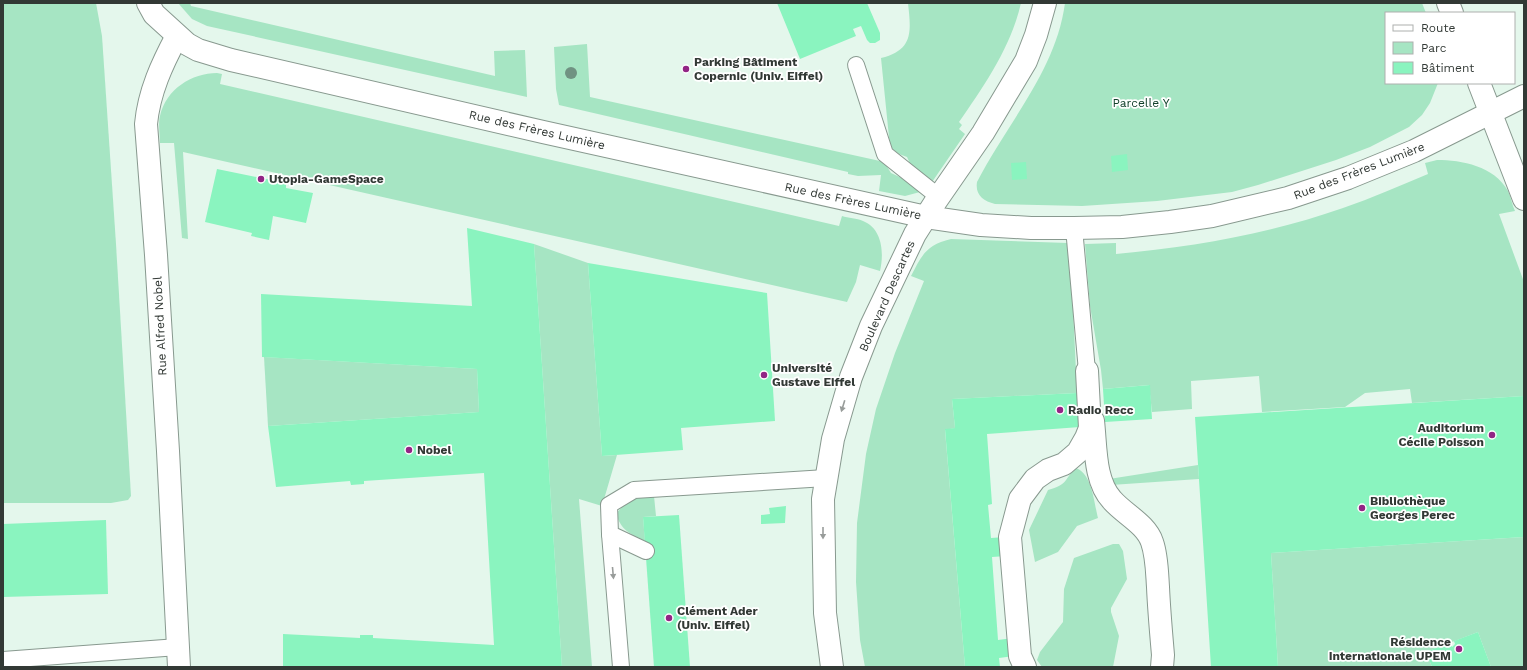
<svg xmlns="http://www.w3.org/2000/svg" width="1527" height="670" viewBox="0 0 1527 670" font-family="'Work Sans',sans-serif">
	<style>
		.green { fill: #a6e5c3 }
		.building { fill: #8af4bf }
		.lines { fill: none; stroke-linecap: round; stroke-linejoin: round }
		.service-casing { stroke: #88998f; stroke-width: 18 }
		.pedestrian-casing { stroke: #88998f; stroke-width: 24 }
		.minor-casing { stroke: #88998f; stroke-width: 24 }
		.tertiary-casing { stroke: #88998f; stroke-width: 24 }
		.service { stroke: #fff; stroke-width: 16 }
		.pedestrian { stroke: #fff; stroke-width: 22 }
		.minor { stroke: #fff; stroke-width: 22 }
		.tertiary { stroke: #fff; stroke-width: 22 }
		.tree { fill: #709282 }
		.oneway { fill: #989c9a }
		.poi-dot { fill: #922485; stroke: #fff; stroke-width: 1.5 }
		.labels { text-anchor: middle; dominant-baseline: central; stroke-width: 3.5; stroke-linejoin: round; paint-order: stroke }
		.poi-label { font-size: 12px; font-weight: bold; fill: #323935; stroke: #fff; text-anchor: start }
		.park-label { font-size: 12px; fill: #12402b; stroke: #fff }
		.street-label { font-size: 12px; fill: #323935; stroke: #fff }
	</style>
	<rect width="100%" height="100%" fill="#e4f7ec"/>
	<!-- green -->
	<g class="green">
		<path d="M3 3H96L102 36 116 244 131 496 128 500 111 503H3Z"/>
		<path d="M178 3H190L191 6 495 76 494 51 525 50 527 97 207 26 192 19Z"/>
		<path d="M908 3H1021C1011 47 984 86 959 122L962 125 959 129 965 134 930 185 913 170 907 157 899 154 890 147 881 58C914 50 911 31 908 3Z"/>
		<path d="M1065 3H1422L1426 13H1386V83H1438L1430 103 1422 115 1409 127 1370 147 1336 160 1258 185 1232 192 1157 201 1082 206 995 204C983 201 975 195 977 182 1007 123 1056 71 1065 3Z"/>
		<path d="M587 44 590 97 880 161 886 165 891 173 904 179 920 192 905 196 879 191 881 175 858 176 848 174V172L559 105 556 89 554 47Z"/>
		<path d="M217 73 222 74 220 84 839 226 842 216C848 218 857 218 863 221 883 229 884 254 880 271L860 265 856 282 847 302 183 152 188 239 182 238 174 143H160C160 135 158 124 160 116 166 89 192 73 217 73Z"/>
		<path d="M1437 160C1462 160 1494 166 1508 191 1511 197 1512 205 1515 211L1499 214 1524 282V396L1412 403 1410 389 1365 393 1345 407 1262 412 1259 376 1191 381 1192 409 1152 412 1149 385 1103 389 1101 370 1090 306 1085 244 1116 243V254C1193 247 1269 234 1343 208 1372 198 1399 186 1428 174L1425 163Z"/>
		<path d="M951 239 1068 243 1073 308 1077 393 952 399 955 428 945 430 965 667H865L860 640 856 582 857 523 866 454 876 409 895 353 924 281 911 276C922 255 926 245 951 239Z"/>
		<path d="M534 244 588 263 602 456 617 455 602 506 579 499 592 667H562Z"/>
		<path d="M264 357 477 369 479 412 268 426Z"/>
		<path d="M1198 465 1199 479 1111 485 1109 479Z"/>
		<path d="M1075 468C1092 472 1094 503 1098 518L1077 526 1058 552 1035 562 1029 530 1048 490C1068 484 1063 482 1075 468Z"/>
		<path d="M654 496 656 516 643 517 645 541C630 534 622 531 616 514L630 497Z"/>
		<path d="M1524 537V667H1491L1478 632 1426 652 1432 667H1278L1271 553Z"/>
		<path d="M1113 544H1119L1123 551 1127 579 1111 608V612L1119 636 1113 667H1042L1037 660 1040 652 1063 622 1064 589 1074 558Z"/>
	</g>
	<!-- building -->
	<g class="building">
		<path d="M777 3H867L880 33V40L875 43H870L867 40 861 26 853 29 856 36 800 59Z"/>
		<path d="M1127 154 1128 170 1112 172 1111 156Z"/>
		<path d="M1026 162 1027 179 1012 180 1011 163Z"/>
		<path d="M217 169 286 183V188L313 193 306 223 273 216 269 240 251 236 252 233 205 222Z"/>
		<path d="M467 228 534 244 562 667H283V634L360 638V635H373V638L494 645 484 473 364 481V484L351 485 350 481 276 487 268 426 479 412 477 369 262 357 261 294 472 306Z"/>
		<path d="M588 263 767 293 775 421 681 428 683 450 602 456Z"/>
		<path d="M1150 385 1152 419 1105 422 1103 389Z"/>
		<path d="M1077 393 1080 427 987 434 992 504 988 505 991 538 1005 537 1006 556 992 557 998 640 1013 638 1014 656 999 658 1000 667H965L945 429 955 428 952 399Z"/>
		<path d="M1524 396V537L1271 553 1278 667H1211L1195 417Z"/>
		<path d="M786 506 785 523 761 524V515L770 514 769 508Z"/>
		<path d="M679 515 690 667H654L643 517Z"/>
		<path d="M106 520 108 594 3 597V524Z"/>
		<path d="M1478 632 1491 667H1432L1426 652 1451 642 1452 647 1455 644 1454 641Z"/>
	</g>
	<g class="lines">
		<!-- service casing -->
		<g class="service-casing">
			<g id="service">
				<path d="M856 65 885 154 939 197"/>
				<path d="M1074 228 1087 371"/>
				<path d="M610 534 621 667"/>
				<path d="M646 551 610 534 609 505 634 490 826 478"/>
				<path d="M3 660 178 647"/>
			</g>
		</g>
		<!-- pedestrian casing -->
		<g class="pedestrian-casing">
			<g id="pedestrian">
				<path d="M1093 421C1096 446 1094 481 1112 500 1124 514 1146 524 1152 542 1157 556 1157 573 1158 587 1159 610 1161 632 1163 655L1162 667"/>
				<path d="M1025 667 1020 656 1010 537 1020 499 1035 479 1048 470 1064 464 1078 452 1086 438 1090 428 1087 371"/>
			</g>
		</g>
		<!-- minor casing -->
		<g class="minor-casing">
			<g id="minor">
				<path d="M148 3 154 14 187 44 198 50 231 60 543 132 926 217 981 225 1031 228H1074L1122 227 1170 222 1212 216 1288 198 1348 178 1414 151 1524 96"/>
				<path d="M177 36C162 64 149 92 146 124L156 255 168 451 179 667"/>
				<path d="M832 667 825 613 823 499 833 439 851 377 871 326 915 234 936 201 983 133 1026 61 1036 35 1045 3"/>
			</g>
		</g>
		<!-- tertiary casing -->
		<g class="tertiary-casing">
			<g id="tertiary">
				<path d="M1448 3 1452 13"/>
				<path d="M1479 83 1524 199"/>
			</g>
		</g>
		<!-- service -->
		<use href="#service" class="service"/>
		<!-- pedestrian -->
		<use href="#pedestrian" class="pedestrian"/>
		<!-- minor -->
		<use href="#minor" class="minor"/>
		<!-- tertiary -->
		<use href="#tertiary" class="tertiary"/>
	</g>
	<!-- trees -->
	<circle class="tree" cx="571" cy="73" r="6"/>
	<!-- one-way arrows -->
	<defs><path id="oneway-solid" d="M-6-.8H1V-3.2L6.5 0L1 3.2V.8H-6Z"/></defs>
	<g class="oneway">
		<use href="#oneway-solid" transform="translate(843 406) rotate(107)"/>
		<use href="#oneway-solid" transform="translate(823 533) rotate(90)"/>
		<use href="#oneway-solid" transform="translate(613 573) rotate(85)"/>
	</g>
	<!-- markers -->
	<g class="poi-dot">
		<circle cx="686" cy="69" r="4"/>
		<circle cx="261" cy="179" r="4"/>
		<circle cx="764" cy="375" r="4"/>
		<circle cx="1060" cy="410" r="4"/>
		<circle cx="1492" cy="435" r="4"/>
		<circle cx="409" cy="450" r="4"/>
		<circle cx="1362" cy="508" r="4"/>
		<circle cx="669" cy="618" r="4"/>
		<circle cx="1459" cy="649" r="4"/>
	</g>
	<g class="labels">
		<!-- poi labels -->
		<g class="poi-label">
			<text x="694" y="62">Parking Bâtiment<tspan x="694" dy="14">Copernic (Univ. Eiffel)</tspan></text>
			<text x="269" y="179">Utopia-GameSpace</text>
			<text x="772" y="368">Université<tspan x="772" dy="14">Gustave Eiffel</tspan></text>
			<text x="1068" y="410">Radio Recc</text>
			<text x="1484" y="428" text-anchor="end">Auditorium<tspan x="1484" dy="14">Cécile Poisson</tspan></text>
			<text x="417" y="450">Nobel</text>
			<text x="1370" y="501">Bibliothèque<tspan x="1370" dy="14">Georges Perec</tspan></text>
			<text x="677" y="611">Clément Ader<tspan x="677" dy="14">(Univ. Eiffel)</tspan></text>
			<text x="1451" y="642" text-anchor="end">Résidence<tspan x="1451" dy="14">Internationale UPEM</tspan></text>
		</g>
		<!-- park labels -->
		<g class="park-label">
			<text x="1141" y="103">Parcelle Y</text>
		</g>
		<!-- street labels -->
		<g class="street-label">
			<text transform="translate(537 130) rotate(13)">Rue des Frères Lumière</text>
			<text transform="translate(1359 171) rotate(-21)">Rue des Frères Lumière</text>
			<text transform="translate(853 201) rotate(12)">Rue des Frères Lumière</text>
			<text transform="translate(887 296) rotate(-66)">Boulevard Descartes</text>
			<text transform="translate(160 326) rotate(-93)">Rue Alfred Nobel</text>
		</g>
	</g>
	<!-- border -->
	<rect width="1527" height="670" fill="none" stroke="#323935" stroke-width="8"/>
	<!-- legend -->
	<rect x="1385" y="12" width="130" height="72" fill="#ffffff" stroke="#adb0ae"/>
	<rect x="1393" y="25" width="20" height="6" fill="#ffffff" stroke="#adb0ae"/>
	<text x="1421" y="32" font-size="12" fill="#323935">Route</text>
	<rect x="1393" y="42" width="20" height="12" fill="#a6e5c3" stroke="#adb0ae"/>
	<text x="1421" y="52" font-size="12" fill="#323935">Parc</text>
	<rect x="1393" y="62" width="20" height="12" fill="#8af4bf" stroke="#adb0ae"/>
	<text x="1421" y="72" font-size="12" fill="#323935">Bâtiment</text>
</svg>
